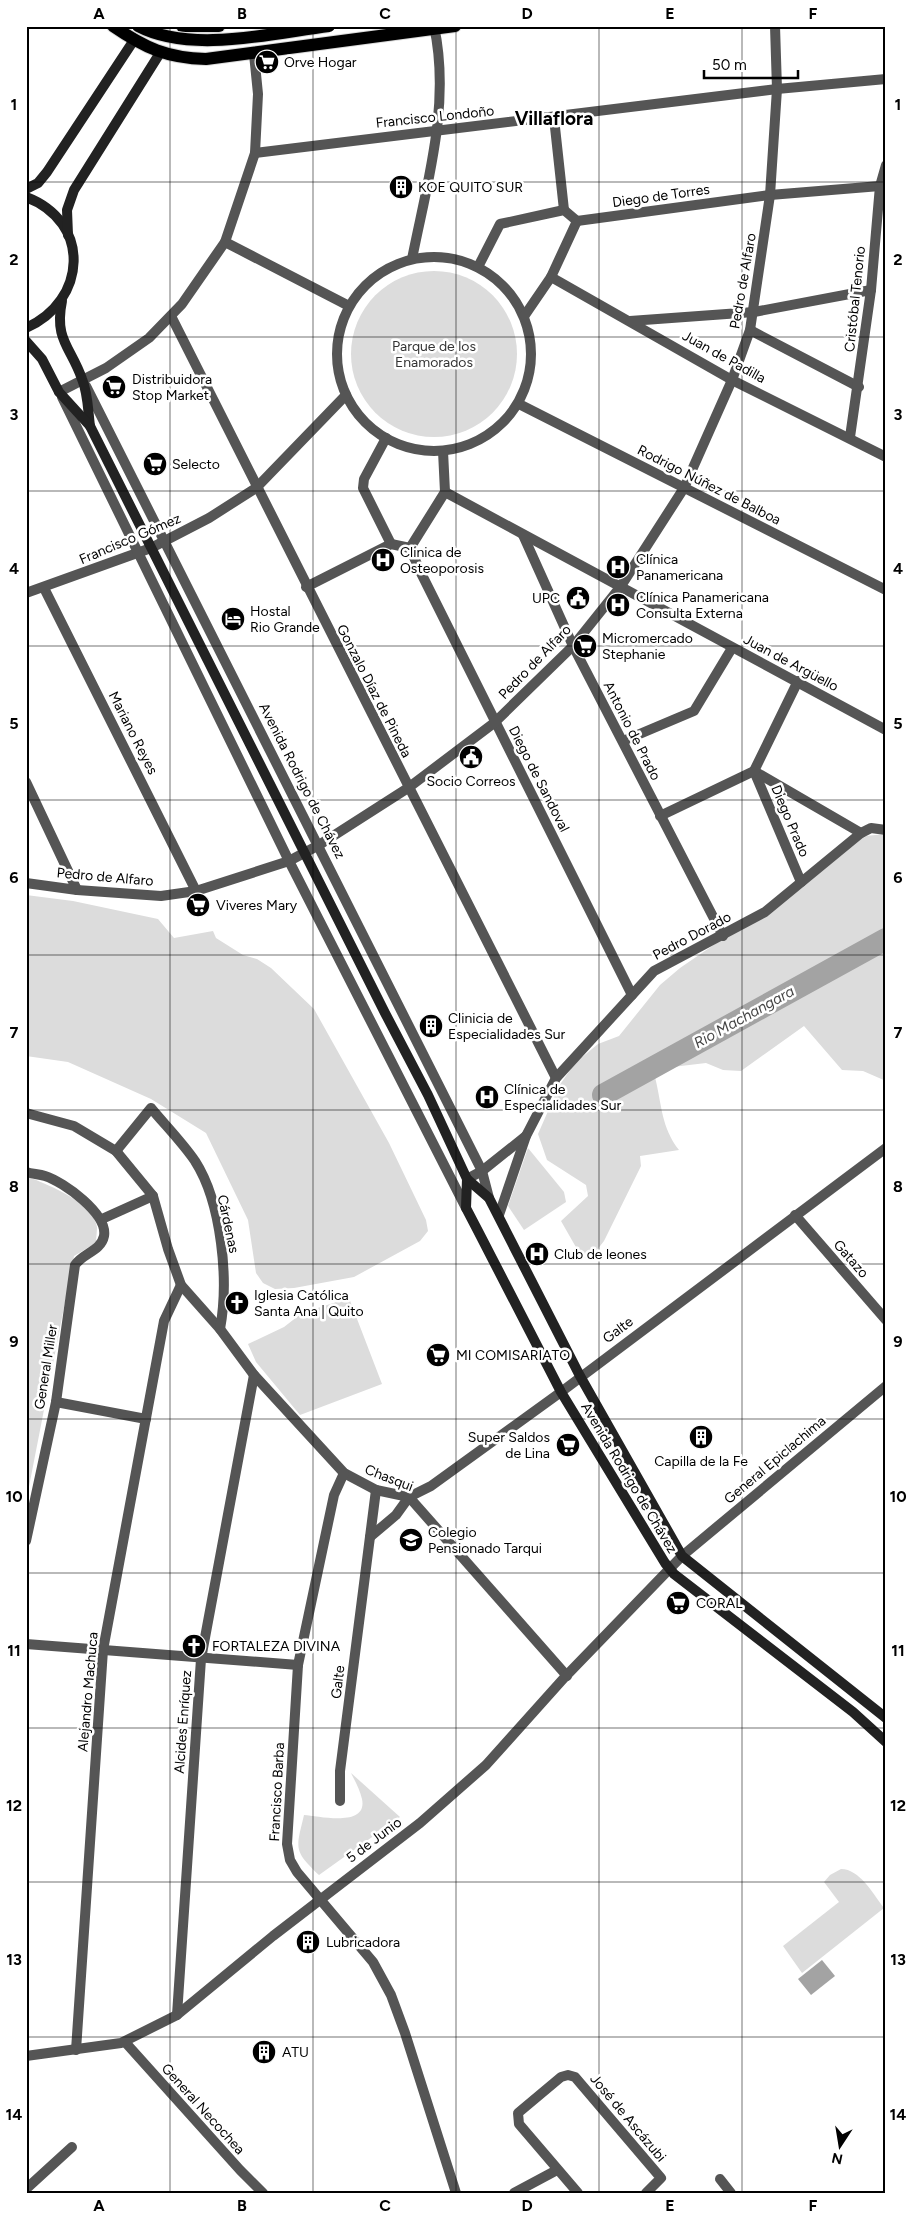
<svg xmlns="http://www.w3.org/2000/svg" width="912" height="2219" viewBox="0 0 912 2219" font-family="Figtree,sans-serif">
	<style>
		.green { fill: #dcdcdc }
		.water { fill: #a3a3a3 }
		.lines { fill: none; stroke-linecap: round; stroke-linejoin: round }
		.river { stroke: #a3a3a3; stroke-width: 22 }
		.primary-casing { stroke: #dbdbdb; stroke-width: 14 }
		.minor { stroke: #555; stroke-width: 10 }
		.tertiary { stroke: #555; stroke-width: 10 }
		.secondary { stroke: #222; stroke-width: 10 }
		.primary { stroke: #000; stroke-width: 12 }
		.primary-bridge-casing { stroke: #dbdbdb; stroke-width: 14; stroke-linecap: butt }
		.primary-bridge { stroke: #000; stroke-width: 12 }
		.grid { fill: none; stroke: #000; stroke-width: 1; stroke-opacity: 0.55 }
		.labels { text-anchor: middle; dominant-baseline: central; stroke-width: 5; stroke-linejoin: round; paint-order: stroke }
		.poi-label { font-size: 14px; fill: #000; stroke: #fff; text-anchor: start }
		.street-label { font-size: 14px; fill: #000; stroke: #fff }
		.park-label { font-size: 14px; fill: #333; stroke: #fff }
		.water-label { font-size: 15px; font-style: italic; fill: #444; stroke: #fff }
		.district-label { font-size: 19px; font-weight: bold; fill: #000; stroke: #fff }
		.neatline { fill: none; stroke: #000; stroke-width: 2 }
		.grid-label { font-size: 16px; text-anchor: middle; font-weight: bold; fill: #000 }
	</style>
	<rect width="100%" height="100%" fill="#fff"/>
	<!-- green -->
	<g class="green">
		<circle cx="434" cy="354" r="83"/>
		<path d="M886 834V1081L863 1071 842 1070 804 1026 741 1071 723 1070 706 1063 664 1068 655 1077C662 1105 661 1127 679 1150L640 1156 641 1166 604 1241 589 1260 581 1256 561 1221 588 1196 586 1185 547 1160 538 1134 559 1086 575 1063 598 1044 619 1036 660 985 680 968 801 885 854 837Z"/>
		<path d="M26 895 73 901 158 919 174 938 213 931 216 938 243 955 257 959 271 968 314 1009 389 1143 426 1220 428 1231 420 1241 354 1277 294 1288 275 1289 263 1283 256 1273 248 1220 206 1133 151 1099 68 1062 26 1056Z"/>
		<path d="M528 1148 564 1192 566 1202 524 1230 508 1206Z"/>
		<path d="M26 1178H31C51 1186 93 1203 97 1227 97 1232 96 1238 96 1243L74 1256 26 1502Z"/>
		<path d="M349 1298 382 1384 300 1415 256 1362 248 1344 284 1327 302 1313Z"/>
		<path d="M351 1773 400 1817 319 1875C293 1850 296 1849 304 1815 319 1816 368 1828 362 1799 360 1790 355 1781 351 1773Z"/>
		<path d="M841 1869C860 1869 873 1894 884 1908L802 1973 783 1946 839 1902 824 1882 830 1875Z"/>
	</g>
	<!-- water -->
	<path class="water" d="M822 1960 835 1976 811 1995 798 1979Z"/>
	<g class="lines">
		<!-- river -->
		<path class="river" d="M603 1095 886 939"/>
		<!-- primary casing -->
		<g class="primary-casing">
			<g id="primary">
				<path d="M113 26C145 48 167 58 206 59L455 26"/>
				<path d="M182 26H219"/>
			</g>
		</g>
		<!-- minor -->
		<g class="minor">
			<path d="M554 118 564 210"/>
			<path d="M255 153 777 89 886 79"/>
			<path d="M577 221 770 195 880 186"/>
			<path d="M225 242 349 306"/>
			<circle cx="434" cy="354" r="97"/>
			<path d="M412 259C427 183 451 104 434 26"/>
			<path d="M478 267 500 224 564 210 577 221"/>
			<path d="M551 277 732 380 886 457"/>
			<path d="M525 315 551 277 577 221"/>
			<path d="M171 316 556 1078"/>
			<path d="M630 321 754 312 871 290"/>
			<path d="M750 330 859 387"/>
			<path d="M59 392 106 368 149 338 182 304 225 242 255 153 258 94 254 54"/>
			<path d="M519 404 886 590"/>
			<path d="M850 437 871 290 880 186 886 165"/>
			<path d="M386 438 364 479 363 488 391 544"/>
			<path d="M445 492 886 730"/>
			<path d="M523 535 573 646 723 936"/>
			<path d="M410 548 419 569 632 995"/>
			<path d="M410 548 445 492 443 451"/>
			<path d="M306 587 391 544 410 548"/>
			<path d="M44 588 196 891"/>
			<path d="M26 593 151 548 209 518 256 488 346 395"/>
			<path d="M623 741 694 711 732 648"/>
			<path d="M754 771 861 833"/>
			<path d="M754 771 801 882"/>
			<path d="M26 782 77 890"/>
			<path d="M660 816 754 771 798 681"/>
			<path d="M26 883 77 890 161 896 196 891 289 861 319 845 408 788 494 723 573 646 621 586 684 488 732 380 750 330 770 195 777 89 775 26"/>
			<path d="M26 1113 74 1126 116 1151 153 1196 168 1249 181 1285 220 1329 254 1375 344 1473 376 1490 409 1497 567 1676"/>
			<path d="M116 1151 151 1108C165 1125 182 1142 195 1161 222 1203 229 1281 220 1329"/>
			<path d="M26 1172C32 1174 39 1174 45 1176 64 1182 108 1214 104 1236 101 1251 83 1253 75 1265L56 1402 26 1541"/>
			<path d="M467 1179 482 1171 526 1136"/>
			<path d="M499 1215 526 1136 556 1078 654 971 765 912 861 833 871 828 886 830"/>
			<path d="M795 1215 886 1320"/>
			<path d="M102 1219 153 1196"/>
			<path d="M56 1402 146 1419"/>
			<path d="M344 1473 334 1495 298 1665 287 1844 290 1860 297 1872 373 1962 391 1995 405 2033 456 2193"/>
			<path d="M370 1537 396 1515 409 1497 431 1486 561 1392 886 1148"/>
			<path d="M26 1644 298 1665"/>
			<path d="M340 1801V1771L376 1490"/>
			<path d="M177 2015 201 1659 254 1375"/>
			<path d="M125 2042 240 2170 263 2193"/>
			<path d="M76 2050 103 1650 164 1321 181 1285"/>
			<path d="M720 2179 731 2193"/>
			<path d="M26 2189 72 2147"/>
			<path d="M514 2193 557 2170"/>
			<path d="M578 2193 519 2124 518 2113 561 2077 568 2075 575 2077 661 2178 646 2193"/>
		</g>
		<!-- tertiary -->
		<g class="tertiary">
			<path d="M86 386 482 1171 489 1198"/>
			<path d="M62 397 289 861 466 1208"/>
			<path d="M26 2056 121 2043 177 2015 273 1936 420 1823 486 1765 564 1678 682 1556 886 1386"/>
		</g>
		<!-- secondary -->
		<g class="secondary">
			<path d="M26 189 38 183 47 172 134 40"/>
			<path d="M26 197C92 222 87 301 26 328"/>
			<path d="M68 235 67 210 74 190 160 53"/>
			<path d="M62 301C54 340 71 347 82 379 88 393 88 411 90 426"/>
			<path d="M26 341 42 359 59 392 90 426 385 1013 428 1095 467 1179 466 1208 478 1231 561 1392 665 1563 674 1574 853 1712 886 1742"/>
			<path d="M467 1179 489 1198 580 1376 682 1556 886 1718"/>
		</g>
		<!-- primary -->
		<use href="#primary" class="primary"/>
		<!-- primary-bridge casing -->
		<g class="primary-bridge-casing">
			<path id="primary-bridge" d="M138 26C191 54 272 33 329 26"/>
		</g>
		<!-- primary-bridge -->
		<use href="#primary-bridge" class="primary-bridge"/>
	</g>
	<!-- grid -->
	<path class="grid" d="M170 26V2193M313 26V2193M456 26V2193M599 26V2193M742 26V2193M26 182H886M26 337H886M26 491H886M26 646H886M26 800H886M26 955H886M26 1110H886M26 1264H886M26 1419H886M26 1573H886M26 1728H886M26 1882H886M26 2037H886"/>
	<!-- icons -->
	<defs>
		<g id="supermarket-disc" transform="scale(1.25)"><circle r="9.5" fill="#000" stroke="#fff"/><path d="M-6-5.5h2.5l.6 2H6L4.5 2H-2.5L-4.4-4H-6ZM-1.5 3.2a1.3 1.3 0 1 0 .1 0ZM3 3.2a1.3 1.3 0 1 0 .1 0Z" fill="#fff"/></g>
		<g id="building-disc" transform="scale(1.25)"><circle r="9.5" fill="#000" stroke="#fff"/><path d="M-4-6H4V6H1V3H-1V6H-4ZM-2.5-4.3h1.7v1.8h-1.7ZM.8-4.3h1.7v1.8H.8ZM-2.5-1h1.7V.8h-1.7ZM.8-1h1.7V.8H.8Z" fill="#fff"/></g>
		<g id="hospital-disc" transform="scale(1.25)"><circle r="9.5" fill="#000" stroke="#fff"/><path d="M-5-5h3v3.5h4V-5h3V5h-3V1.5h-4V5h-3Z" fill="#fff"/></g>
		<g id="civic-disc" transform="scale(1.25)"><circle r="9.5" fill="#000" stroke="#fff"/><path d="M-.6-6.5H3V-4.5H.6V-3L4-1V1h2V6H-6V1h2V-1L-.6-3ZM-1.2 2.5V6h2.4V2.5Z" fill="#fff"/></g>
		<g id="hotel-disc" transform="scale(1.25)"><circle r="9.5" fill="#000" stroke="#fff"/><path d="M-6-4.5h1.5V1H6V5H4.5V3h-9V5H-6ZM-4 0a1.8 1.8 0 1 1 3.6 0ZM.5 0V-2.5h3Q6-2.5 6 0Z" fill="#fff"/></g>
		<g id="church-disc" transform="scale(1.25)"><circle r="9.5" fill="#000" stroke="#fff"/><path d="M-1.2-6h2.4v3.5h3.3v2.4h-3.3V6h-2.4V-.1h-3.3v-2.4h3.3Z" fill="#fff"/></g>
		<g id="school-disc" transform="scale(1.25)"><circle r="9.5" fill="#000" stroke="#fff"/><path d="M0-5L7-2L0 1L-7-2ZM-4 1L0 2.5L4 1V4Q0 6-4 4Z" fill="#fff"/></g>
	</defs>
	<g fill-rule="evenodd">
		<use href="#supermarket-disc" x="267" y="62"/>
		<use href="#building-disc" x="401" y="187"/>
		<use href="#supermarket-disc" x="114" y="387"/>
		<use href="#supermarket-disc" x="155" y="464"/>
		<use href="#hospital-disc" x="383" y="560"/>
		<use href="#hospital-disc" x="618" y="567"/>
		<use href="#civic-disc" x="578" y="598"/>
		<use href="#hospital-disc" x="618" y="605"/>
		<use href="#hotel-disc" x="233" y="619"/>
		<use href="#supermarket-disc" x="585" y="646"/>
		<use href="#civic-disc" x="471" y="757"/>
		<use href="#supermarket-disc" x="198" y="905"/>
		<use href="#building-disc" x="431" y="1026"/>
		<use href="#hospital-disc" x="487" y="1097"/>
		<use href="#hospital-disc" x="537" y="1254"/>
		<use href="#church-disc" x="237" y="1303"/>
		<use href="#supermarket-disc" x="438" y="1355"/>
		<use href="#building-disc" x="701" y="1437"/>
		<use href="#supermarket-disc" x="568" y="1445"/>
		<use href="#school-disc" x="411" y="1540"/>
		<use href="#supermarket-disc" x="678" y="1603"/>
		<use href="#church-disc" x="194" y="1646"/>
		<use href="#building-disc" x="308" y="1942"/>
		<use href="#building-disc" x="264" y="2052"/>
	</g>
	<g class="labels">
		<!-- poi labels -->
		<g class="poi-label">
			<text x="284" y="62">Orve Hogar</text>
			<text x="418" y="187">KOE QUITO SUR</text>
			<text x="132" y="379">Distribuidora<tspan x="132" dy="16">Stop Market</tspan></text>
			<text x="172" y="464">Selecto</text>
			<text x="400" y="552">Clinica de<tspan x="400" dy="16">Osteoporosis</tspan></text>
			<text x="636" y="559">Clínica<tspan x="636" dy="16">Panamericana</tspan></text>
			<text x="636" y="597">Clínica Panamericana<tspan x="636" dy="16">Consulta Externa</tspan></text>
			<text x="560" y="598" text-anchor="end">UPC</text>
			<text x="250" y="611">Hostal<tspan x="250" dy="16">Rio Grande</tspan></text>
			<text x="602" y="638">Micromercado<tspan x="602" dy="16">Stephanie</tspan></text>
			<text x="471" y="781" text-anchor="middle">Socio Correos</text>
			<text x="216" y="905">Viveres Mary</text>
			<text x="448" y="1018">Clinicia de<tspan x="448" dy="16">Especialidades Sur</tspan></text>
			<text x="504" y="1089">Clínica de<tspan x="504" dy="16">Especialidades Sur</tspan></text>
			<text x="554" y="1254">Club de leones</text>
			<text x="254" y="1295">Iglesia Católica<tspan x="254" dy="16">Santa Ana | Quito</tspan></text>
			<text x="456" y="1355">MI COMISARIATO</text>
			<text x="550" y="1437" text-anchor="end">Super Saldos<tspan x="550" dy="16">de Lina</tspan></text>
			<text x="701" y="1461" text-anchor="middle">Capilla de la Fe</text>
			<text x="428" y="1532">Colegio<tspan x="428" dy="16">Pensionado Tarqui</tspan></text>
			<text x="696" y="1603">CORAL</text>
			<text x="212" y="1646">FORTALEZA DIVINA</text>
			<text x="326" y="1942">Lubricadora</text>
			<text x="282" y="2052">ATU</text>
		</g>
		<!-- street labels -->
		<g class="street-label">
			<text transform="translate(435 117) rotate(-6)">Francisco Londoño</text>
			<text transform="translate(661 196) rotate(-8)">Diego de Torres</text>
			<text transform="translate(743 281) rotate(-80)">Pedro de Alfaro</text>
			<text transform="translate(855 299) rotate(-84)">Cristóbal Tenorio</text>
			<text transform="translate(724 357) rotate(29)">Juan de Padilla</text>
			<text transform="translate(709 485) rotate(27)">Rodrigo Núñez de Balboa</text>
			<text transform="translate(130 539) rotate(-23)">Francisco Gómez</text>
			<text transform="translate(535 662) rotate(-46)">Pedro de Alfaro</text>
			<text transform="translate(791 663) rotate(28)">Juan de Argüello</text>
			<text transform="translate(374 691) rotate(63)">Gonzalo Díaz de Pineda</text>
			<text transform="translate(632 731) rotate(63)">Antonio de Prado</text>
			<text transform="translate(133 733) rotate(63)">Mariano Reyes</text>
			<text transform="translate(539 779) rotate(63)">Diego de Sandoval</text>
			<text transform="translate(302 781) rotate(63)">Avenida Rodrigo de Chávez</text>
			<text transform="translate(790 821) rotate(67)">Diego Prado</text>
			<text transform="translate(105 877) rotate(5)">Pedro de Alfaro</text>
			<text transform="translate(692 936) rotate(-28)">Pedro Dorado</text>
			<text transform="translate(228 1224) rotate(78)">Cárdenas</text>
			<text transform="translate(851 1259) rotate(49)">Gatazo</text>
			<text transform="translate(618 1330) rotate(-37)">Galte</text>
			<text transform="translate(46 1367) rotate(-81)">General Miller</text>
			<text transform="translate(775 1460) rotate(-40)">General Epiclachima</text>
			<text transform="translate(389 1478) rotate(21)">Chasqui</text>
			<text transform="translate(629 1478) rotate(59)">Avenida Rodrigo de Chávez</text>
			<text transform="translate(338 1682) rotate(-83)">Galte</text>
			<text transform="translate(88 1692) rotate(-85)">Alejandro Machuca</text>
			<text transform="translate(183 1722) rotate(-86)">Alcides Enríquez</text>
			<text transform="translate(277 1792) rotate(-87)">Francisco Barba</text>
			<text transform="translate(374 1840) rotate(-37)">5 de Junio</text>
			<text transform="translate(203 2109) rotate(48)">General Necochea</text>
			<text transform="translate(628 2118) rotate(50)">José de Ascázubi</text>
		</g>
		<!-- park labels -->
		<g class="park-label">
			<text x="434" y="346">Parque de los<tspan x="434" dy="16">Enamorados</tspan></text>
		</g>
		<!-- water labels -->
		<g class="water-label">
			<text transform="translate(744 1017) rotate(-29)">Rio Machangara</text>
		</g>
		<!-- district labels -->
		<g class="district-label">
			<text x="554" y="118">Villaflora</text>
		</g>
	</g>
	<!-- border -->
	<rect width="912" height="2219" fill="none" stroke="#ffffff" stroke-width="55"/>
	<!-- north arrow -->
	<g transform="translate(840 2146) rotate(192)" stroke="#ffffff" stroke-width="4" paint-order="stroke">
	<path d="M0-4L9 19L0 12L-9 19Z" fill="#000000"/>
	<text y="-8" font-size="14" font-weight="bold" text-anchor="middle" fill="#000000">N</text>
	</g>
	<!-- scale -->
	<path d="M704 70v8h94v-8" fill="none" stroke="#000000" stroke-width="2.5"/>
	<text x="712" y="70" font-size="15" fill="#000000" stroke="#ffffff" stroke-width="4" paint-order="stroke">50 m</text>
	<rect x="28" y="28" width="856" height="2164" class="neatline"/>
	<g class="grid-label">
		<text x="99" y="19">A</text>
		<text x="242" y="19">B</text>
		<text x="385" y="19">C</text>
		<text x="527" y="19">D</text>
		<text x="670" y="19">E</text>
		<text x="813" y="19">F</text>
		<text x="14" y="110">1</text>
		<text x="898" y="110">1</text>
		<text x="14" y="265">2</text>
		<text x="898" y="265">2</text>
		<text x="14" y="420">3</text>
		<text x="898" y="420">3</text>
		<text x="14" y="574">4</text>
		<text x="898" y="574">4</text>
		<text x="14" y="729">5</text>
		<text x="898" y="729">5</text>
		<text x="14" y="883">6</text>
		<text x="898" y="883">6</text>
		<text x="14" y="1038">7</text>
		<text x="898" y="1038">7</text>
		<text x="14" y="1192">8</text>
		<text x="898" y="1192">8</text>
		<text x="14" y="1347">9</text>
		<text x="898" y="1347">9</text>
		<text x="14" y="1502">10</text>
		<text x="898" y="1502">10</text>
		<text x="14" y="1656">11</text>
		<text x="898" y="1656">11</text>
		<text x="14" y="1811">12</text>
		<text x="898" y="1811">12</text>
		<text x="14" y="1965">13</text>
		<text x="898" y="1965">13</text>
		<text x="14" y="2120">14</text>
		<text x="898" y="2120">14</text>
		<text x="99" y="2211">A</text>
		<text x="242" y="2211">B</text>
		<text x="385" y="2211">C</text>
		<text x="527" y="2211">D</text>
		<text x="670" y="2211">E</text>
		<text x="813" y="2211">F</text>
	</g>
</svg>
